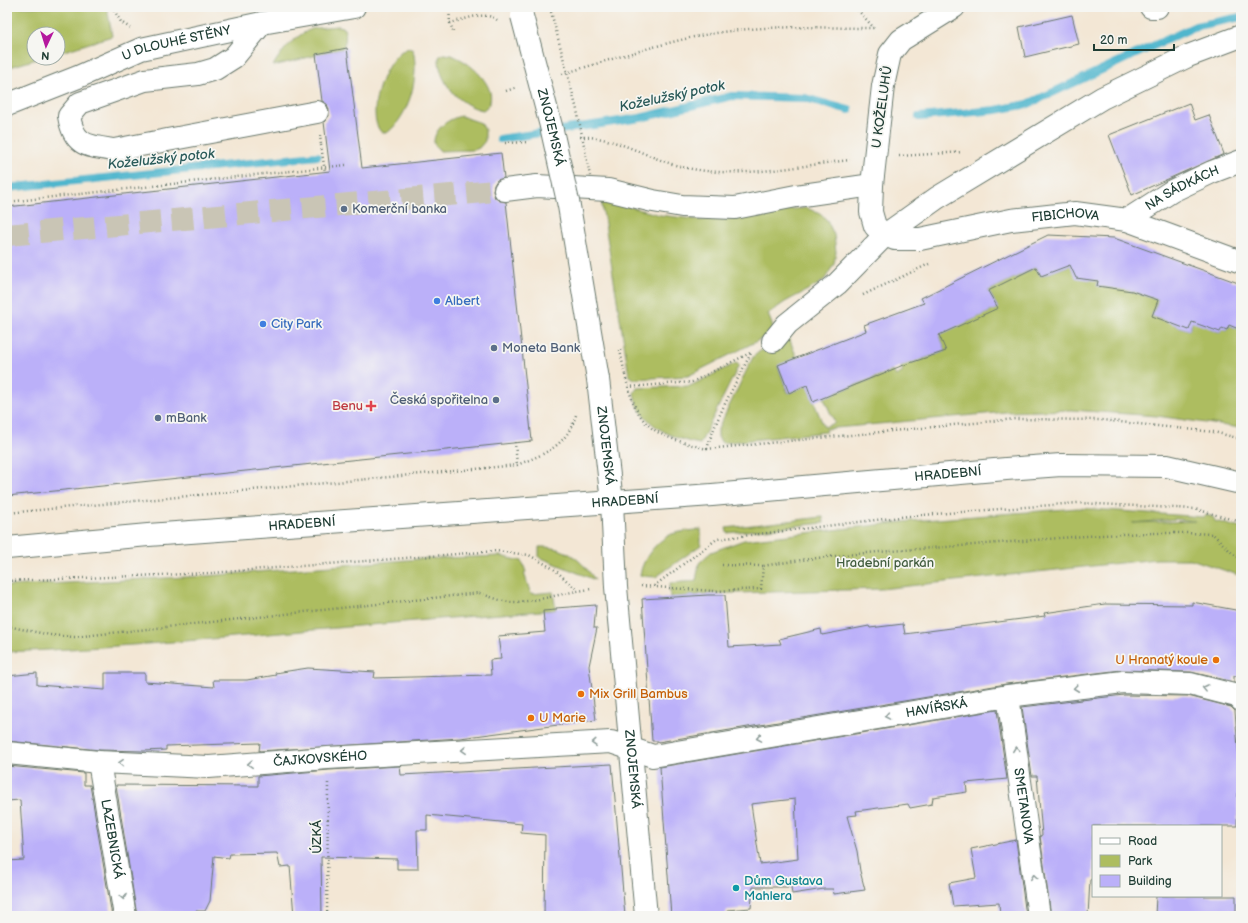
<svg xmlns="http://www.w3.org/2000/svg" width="1248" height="923" viewBox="0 0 1248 923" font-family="'Balsamiq Sans',sans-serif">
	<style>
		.green { fill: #adbd60; stroke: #667d4a; fill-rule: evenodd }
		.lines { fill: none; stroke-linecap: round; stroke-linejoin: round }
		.stream { stroke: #4fb6cd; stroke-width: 8 }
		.building { fill: #bbb0f9; fill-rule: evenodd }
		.minor-tunnel { stroke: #c9c5b5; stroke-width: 22; stroke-dasharray: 22 11; stroke-linecap: butt }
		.minor-casing { stroke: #69786c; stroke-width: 24 }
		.major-casing { stroke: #69786c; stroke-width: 24 }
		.path { stroke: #69786c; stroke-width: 2.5; stroke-dasharray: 1 3; stroke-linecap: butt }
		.minor { stroke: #fff; stroke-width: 22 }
		.major { stroke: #fff; stroke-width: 22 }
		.major-bridge-casing { stroke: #69786c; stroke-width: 24; stroke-linecap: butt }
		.path-bridge { stroke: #69786c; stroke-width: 2.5; stroke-dasharray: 1 3; stroke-linecap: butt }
		.major-bridge { stroke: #fff; stroke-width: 22 }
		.oneway { stroke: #8f9e9a }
		.service-dot { fill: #5c6f8a; stroke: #f6f6f2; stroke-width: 1.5 }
		.shop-dot { fill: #3f7fe0; stroke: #f6f6f2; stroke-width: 1.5 }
		.health-dot { fill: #e0444e; stroke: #f6f6f2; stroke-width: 1.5 }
		.food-dot { fill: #e8710a; stroke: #f6f6f2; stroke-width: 1.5 }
		.culture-dot { fill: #0f9aa8; stroke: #f6f6f2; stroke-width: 1.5 }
		.labels { text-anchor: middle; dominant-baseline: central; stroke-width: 3.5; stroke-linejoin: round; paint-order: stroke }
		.street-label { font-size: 13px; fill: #1f3d34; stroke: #f6f6f2 }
		.service-label { font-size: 13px; fill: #4e5e75; stroke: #f6f6f2; text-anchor: start }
		.shop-label { font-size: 13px; fill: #366cbe; stroke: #f6f6f2; text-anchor: start }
		.health-label { font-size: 13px; fill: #be3a42; stroke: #f6f6f2; text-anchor: end }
		.park-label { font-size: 13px; fill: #425d3f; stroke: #f6f6f2 }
		.food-label { font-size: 13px; fill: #c56008; stroke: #f6f6f2; text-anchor: start }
		.culture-label { font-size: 13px; fill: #0d838f; stroke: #f6f6f2; text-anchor: start }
		.water-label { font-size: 14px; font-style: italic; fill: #2b5b5a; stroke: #f6f6f2 }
	</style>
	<rect width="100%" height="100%" fill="#f6f6f2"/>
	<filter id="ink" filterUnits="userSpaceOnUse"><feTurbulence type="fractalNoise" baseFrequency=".025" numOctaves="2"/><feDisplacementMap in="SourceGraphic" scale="8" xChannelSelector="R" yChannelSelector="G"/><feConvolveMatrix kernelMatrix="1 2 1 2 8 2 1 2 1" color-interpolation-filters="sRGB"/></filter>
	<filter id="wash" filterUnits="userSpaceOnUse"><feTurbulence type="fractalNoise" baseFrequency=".012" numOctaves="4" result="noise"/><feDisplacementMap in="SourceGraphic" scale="16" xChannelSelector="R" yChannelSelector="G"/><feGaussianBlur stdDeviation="0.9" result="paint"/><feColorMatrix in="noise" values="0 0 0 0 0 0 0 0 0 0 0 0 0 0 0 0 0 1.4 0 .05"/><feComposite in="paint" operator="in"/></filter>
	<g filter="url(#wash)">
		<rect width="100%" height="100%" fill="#f3e7d5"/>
		<!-- green -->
		<g class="green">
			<path d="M7 7H107L112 36 58 53V34H34V58H40L7 68Z"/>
			<path d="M338 26 343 27C347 35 346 42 342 49L273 66C281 51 297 34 312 29 320 27 330 27 338 26Z"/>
			<path d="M409 48 413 50C420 77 409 116 387 133L381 132C364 114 386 52 409 48Z"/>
			<path d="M443 54C465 53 508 94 483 110 459 106 438 81 439 57Z"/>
			<path d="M461 116 481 123 485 130V141L479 148 474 150 440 151 434 144C433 129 448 119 461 116Z"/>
			<path d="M601 199 660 215 701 220 735 219 782 210 807 208 820 214 827 220 834 235 836 252 834 264 825 279 819 284 785 302 768 314 775 332 688 376 634 379 629 375Z"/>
			<path d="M1070 265 1098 281V286L1111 288 1112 283 1158 300 1152 316 1164 320 1180 310 1175 325 1189 330 1194 318 1213 324 1211 329 1220 332 1222 328 1227 330 1229 325 1241 330V428L1157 416 1071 410 1006 412 825 429 826 432 722 443 718 437V429L753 357 760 351 789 338 797 358 778 366 788 393 807 385 824 427 835 423 817 383 825 380 832 394 893 371 896 376 903 372 895 349 918 342 922 359 946 351 940 337 935 333 964 322 965 323 998 308 988 291 1036 267 1041 276Z"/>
			<path d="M736 363 739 365 700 444C672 439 639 424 634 393L637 388 690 386Z"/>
			<path d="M1078 508 1203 517 1207 515 1213 517 1215 521 1241 528V576L1191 559H1157L881 589 700 594V595L670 598V583L696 581 699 563 711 552 744 540 912 521ZM1176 519 1195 521 1132 523H1133Z"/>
			<path d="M823 517 824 523 727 533 726 528Z"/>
			<path d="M701 529V545L656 577 640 576C642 559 656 541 672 534 681 531 691 531 701 529Z"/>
			<path d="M539 547C565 546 581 559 595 580L539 557Z"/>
			<path d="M500 556 522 561 526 572 524 573 531 594 553 592 556 610C373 622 190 645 7 652V586L206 576 419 559Z"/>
		</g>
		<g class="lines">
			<!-- stream -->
			<g class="stream">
				<path d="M919 117 996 110 1028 104 1196 26 1241 17"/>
				<path d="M500 139 640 118 732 96 805 98 849 110"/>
				<path d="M7 188 317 156"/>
			</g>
		</g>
		<g id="blocks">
			<!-- building -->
			<g class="building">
				<path d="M1072 15 1079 44 1025 57 1019 27Z"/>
				<path d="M347 48 362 168 501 153 504 178 497 180 494 185 493 191 495 198 500 201 506 202 532 441 7 496V207L330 171 324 122 329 116V110L327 104 322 101 316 54Z"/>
				<path d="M1189 103 1195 120 1209 115 1224 154 1132 195 1109 135Z"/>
				<path d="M1048 235 1114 238 1241 284V330L1229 325 1227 330 1222 328 1220 332 1192 322 1189 330 1152 316 1158 300 1132 291 1097 286 1098 281 1076 278 1070 265 1041 276 1036 267 988 291 998 308 939 335 946 351 901 366 813 402 807 385 789 393 778 365 866 331 864 325 924 303 921 298Z"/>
				<path d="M708 595H725L729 647 781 644 779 639 821 629 822 635 869 626 870 628 903 624 905 634 1045 616 1044 613 1105 604 1192 605V602L1241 611V677L1234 676V682L1191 672 1121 670 1006 684 658 742V741H652L642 599Z"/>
				<path d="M596 605 594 628H597L589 666 596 720 460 738 259 751 260 743 166 746V750L143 751 100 750 7 741V676L37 673V685L105 690V673H145V682L214 687 213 680H247L276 675 275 673 308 668 375 672 374 678 491 675 490 660 501 659 498 636 545 632 543 611 556 610V608Z"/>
				<path d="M1124 695 1188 696 1231 707 1235 711 1239 761 1237 826H1093V879L1090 880 1088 916H1051L1040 836 1042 835 1037 776H1032L1022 707Z"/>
				<path d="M997 710 1007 779 966 783 967 792 933 797 932 804 910 808 908 804 856 811 857 815 847 816 857 851 860 871 865 890 834 894 833 889H824L792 894 791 887H753L751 908 727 910 725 916H671L660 767ZM795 799 798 859 760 864 751 804Z"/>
				<path d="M612 764 625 916H544L545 835 521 833 522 824 427 815V830H417L418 869H397V859L321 857 322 916H294L290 866 280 867 277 853 230 854 229 858 214 856 210 901 205 911H195V916H137L116 785 258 786V776L329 770 400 766 401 775Z"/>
				<path d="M7 766 84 773V785H90L112 916H7V861L24 860 20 800 7 801Z"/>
				<path d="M1016 840 1026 916H1000L999 903 953 906 949 883 976 878 971 849Z"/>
				<path d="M1156 896H1236V916H1155Z"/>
			</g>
		</g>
	</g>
	<g filter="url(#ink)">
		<use href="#blocks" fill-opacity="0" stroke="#69786c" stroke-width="1"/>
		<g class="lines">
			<!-- minor-tunnel -->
			<path class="minor-tunnel" d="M7 235 505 190"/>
			<!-- minor casing -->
			<g class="minor-casing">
				<g id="minor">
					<path id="s1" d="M954 7 901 40 890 54 883 86 872 185 871 212 875 226 885 235 895 239H920L1011 220 1075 213 1127 220 1241 262"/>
					<path d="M1151 7H1157"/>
					<path d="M262 23 234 57 215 69 198 74 145 80 80 103 69 116C74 146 87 146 114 150L317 112"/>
					<path id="s2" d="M7 105 78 77 141 49 262 23 354 7"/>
					<path d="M505 190 537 186 608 190 653 201 682 206 735 208 796 196 872 185"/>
					<path id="s3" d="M1127 220 1172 191 1212 172 1241 161"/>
					<path d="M773 341 787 324 837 284 885 235 937 198 1102 98 1188 56 1241 36"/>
					<path id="s4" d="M612 502 616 587 646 916"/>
					<path id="s5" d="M1008 696 1039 916"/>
					<path id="s6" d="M7 753 99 762 209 767 328 758 611 742 653 756 1008 696 1123 682 1190 684 1237 696 1241 700"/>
					<path id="s7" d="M99 762 125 916"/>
				</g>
			</g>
			<!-- major casing -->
			<g class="major-casing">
				<g id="major">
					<path id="s8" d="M598 379 612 502"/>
					<path id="s9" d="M7 548 148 535 712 495 1006 469 1061 465 1167 466 1241 483"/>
				</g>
			</g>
			<!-- path -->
			<g class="path">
				<path d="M112 7 121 22 130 28"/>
				<path d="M449 7 450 23 454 34"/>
				<path d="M550 7V8"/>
				<path d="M855 7 874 28"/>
				<path d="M450 23C464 20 484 10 497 20"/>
				<path d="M562 74C618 58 673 38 730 31 777 25 827 28 874 28"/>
				<path d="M506 91 515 88"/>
				<path d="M320 135 321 145"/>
				<path d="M580 137C615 135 652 161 687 168 740 179 797 166 850 160"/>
				<path d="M505 143 529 142"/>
				<path d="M899 156 962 152"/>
				<path d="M7 202 346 165"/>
				<path d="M863 295 929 264"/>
				<path d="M625 375C638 431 655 435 707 449L1015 419 1101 420 1214 432 1241 439"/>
				<path d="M628 387 692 382 752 352"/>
				<path d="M515 442 517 465"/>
				<path d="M707 449C717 415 735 385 751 353"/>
				<path d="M7 513 517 465C546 453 566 447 576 415"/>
				<path d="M722 565 763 566"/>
				<path d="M7 581 211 573 496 551 529 555 554 569 577 590"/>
				<path d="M641 586 714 591 761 589 763 566C837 553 911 550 986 544 1061 538 1137 530 1213 534L1232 553 1241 559"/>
				<path d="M654 586 717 539 909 516 1078 503 1195 509 1241 522"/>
				<path d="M7 626 50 635 74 637 479 593C489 596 502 602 512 602 540 602 566 591 593 589"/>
				<path d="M327 916 328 783"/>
			</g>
			<!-- minor -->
			<use href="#minor" class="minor"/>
			<!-- major -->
			<use href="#major" class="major"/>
			<!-- major-bridge casing -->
			<g class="major-bridge-casing">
				<g id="major-bridge">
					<path id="s10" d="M522 16 551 126 569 206 598 379"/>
				</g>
			</g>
			<!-- path-bridge -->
			<g class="path-bridge">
				<path d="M550 8 577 110 590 176"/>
				<path d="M321 145 325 172"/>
				<path d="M620 350 625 375"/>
			</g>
			<!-- major-bridge -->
			<use href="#major-bridge" class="major-bridge"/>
		</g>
		<!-- one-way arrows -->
		<defs><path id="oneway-chevron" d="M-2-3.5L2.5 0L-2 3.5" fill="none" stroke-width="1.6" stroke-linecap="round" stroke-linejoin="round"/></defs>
		<g class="oneway">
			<use href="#oneway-chevron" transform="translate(1076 688) rotate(173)"/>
			<use href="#oneway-chevron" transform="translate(1205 688) rotate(-166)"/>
			<use href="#oneway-chevron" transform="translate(887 716) rotate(170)"/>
			<use href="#oneway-chevron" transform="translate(759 738) rotate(170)"/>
			<use href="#oneway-chevron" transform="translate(594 743) rotate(177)"/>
			<use href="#oneway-chevron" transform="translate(1016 749) rotate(-98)"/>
			<use href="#oneway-chevron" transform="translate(464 750) rotate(177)"/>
			<use href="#oneway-chevron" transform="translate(121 763) rotate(-177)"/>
			<use href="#oneway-chevron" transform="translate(250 764) rotate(176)"/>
			<use href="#oneway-chevron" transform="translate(1034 877) rotate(-98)"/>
			<use href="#oneway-chevron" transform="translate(123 897) rotate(80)"/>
		</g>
	</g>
	<!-- markers -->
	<g class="service-dot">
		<circle cx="344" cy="209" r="4"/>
		<circle cx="494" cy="348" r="4"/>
		<circle cx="496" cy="400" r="4"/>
		<circle cx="158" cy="418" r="4"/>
	</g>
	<g class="shop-dot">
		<circle cx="437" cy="301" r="4"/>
		<circle cx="263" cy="324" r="4"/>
	</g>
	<path class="health-dot" d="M369 400h4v4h4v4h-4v4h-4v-4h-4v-4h4z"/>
	<g class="food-dot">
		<circle cx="1216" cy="660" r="4"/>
		<circle cx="581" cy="694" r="4"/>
		<circle cx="531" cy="718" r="4"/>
	</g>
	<circle class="culture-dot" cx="736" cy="888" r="4"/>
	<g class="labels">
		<!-- street labels -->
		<g class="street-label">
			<text stroke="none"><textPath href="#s2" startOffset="181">U DLOUHÉ STĚNY</textPath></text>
			<text transform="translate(882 107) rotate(-82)">U KOŽELUHŮ</text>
			<text stroke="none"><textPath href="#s10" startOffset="115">ZNOJEMSKÁ</textPath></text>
			<text stroke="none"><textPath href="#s3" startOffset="64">NA SÁDKÁCH</textPath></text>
			<text stroke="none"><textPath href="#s1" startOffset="451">FIBICHOVA</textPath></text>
			<text stroke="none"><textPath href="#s8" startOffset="67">ZNOJEMSKÁ</textPath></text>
			<text stroke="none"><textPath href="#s9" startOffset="944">HRADEBNÍ</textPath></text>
			<text stroke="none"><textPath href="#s9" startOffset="620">HRADEBNÍ</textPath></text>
			<text stroke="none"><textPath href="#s9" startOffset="296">HRADEBNÍ</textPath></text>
			<text stroke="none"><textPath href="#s6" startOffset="937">HAVÍŘSKÁ</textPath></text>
			<text stroke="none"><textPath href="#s6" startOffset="314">ČAJKOVSKÉHO</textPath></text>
			<text stroke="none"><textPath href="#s4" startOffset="268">ZNOJEMSKÁ</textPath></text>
			<text stroke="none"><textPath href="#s5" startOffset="111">SMETANOVA</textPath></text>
			<text transform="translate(317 837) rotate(-90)">ÚZKÁ</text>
			<text stroke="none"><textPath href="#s7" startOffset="78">LAZEBNICKÁ</textPath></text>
		</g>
		<!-- service labels -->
		<g class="service-label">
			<text x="352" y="209">Komerční banka</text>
			<text x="502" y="348">Moneta Bank</text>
			<text x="488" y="400" text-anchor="end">Česká spořitelna</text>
			<text x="166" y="418">mBank</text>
		</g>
		<!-- shop labels -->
		<g class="shop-label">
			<text x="445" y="301">Albert</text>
			<text x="271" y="324">City Park</text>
		</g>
		<!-- health labels -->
		<g class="health-label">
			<text x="363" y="406">Benu</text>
		</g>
		<!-- park labels -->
		<g class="park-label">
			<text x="885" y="563">Hradební parkán</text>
		</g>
		<!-- food labels -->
		<g class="food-label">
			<text x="1208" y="660" text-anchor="end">U Hranatý koule</text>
			<text x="589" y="694">Mix Grill Bambus</text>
			<text x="539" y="718">U Marie</text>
		</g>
		<!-- culture labels -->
		<g class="culture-label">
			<text x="744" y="881">Dům Gustava<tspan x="744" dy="15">Mahlera</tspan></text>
		</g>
		<!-- water labels -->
		<g class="water-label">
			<text transform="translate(672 96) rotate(-12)">Koželužský potok</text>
			<text transform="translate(161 159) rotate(-6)">Koželužský potok</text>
		</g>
	</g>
	<!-- margin -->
	<rect width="1248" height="923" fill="none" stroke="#f6f6f2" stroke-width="24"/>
	<!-- legend -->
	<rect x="1092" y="825" width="130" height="72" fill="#f6f6f2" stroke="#a0aca6"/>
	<rect x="1100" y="838" width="20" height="6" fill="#ffffff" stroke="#a0aca6"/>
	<text x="1128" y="845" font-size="12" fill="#1f3d34">Road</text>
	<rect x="1100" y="855" width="20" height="12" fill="#adbd60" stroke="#a0aca6"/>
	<text x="1128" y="865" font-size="12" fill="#1f3d34">Park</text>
	<rect x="1100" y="875" width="20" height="12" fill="#bbb0f9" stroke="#a0aca6"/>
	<text x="1128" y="885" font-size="12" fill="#1f3d34">Building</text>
	<!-- north arrow -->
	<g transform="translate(46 46) rotate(184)"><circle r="19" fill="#f6f6f2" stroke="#a0aca6"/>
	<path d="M0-3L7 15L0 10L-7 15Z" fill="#b5179e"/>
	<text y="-6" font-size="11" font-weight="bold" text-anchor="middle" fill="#1f3d34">N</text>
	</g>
	<!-- scale -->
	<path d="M1094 44v6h80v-6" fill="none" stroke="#1f3d34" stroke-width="2"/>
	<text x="1100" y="44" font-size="12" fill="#1f3d34" stroke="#f6f6f2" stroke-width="3" paint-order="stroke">20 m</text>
</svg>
